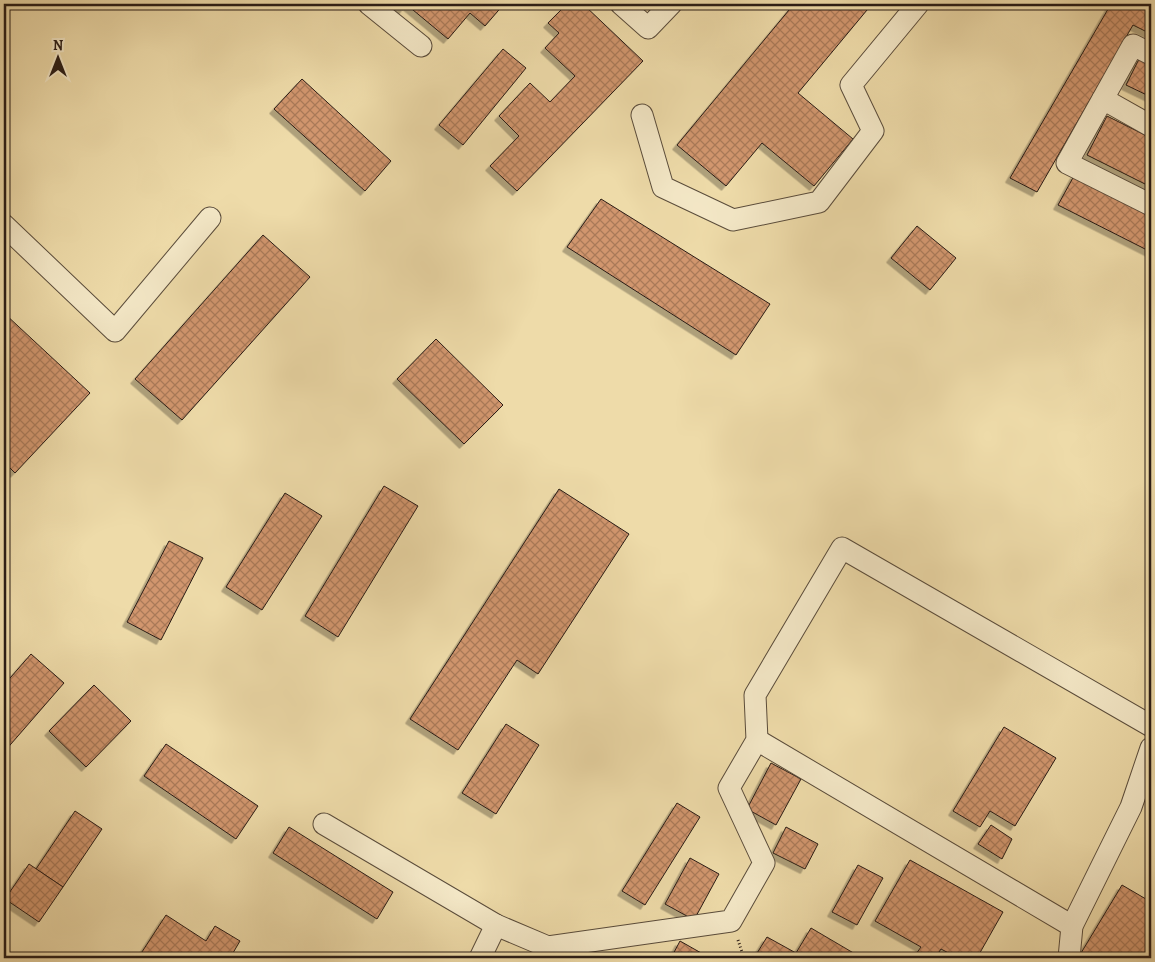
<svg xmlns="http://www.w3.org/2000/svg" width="1155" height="962" viewBox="0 0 1155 962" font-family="Alegreya,serif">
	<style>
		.building { fill: url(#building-cross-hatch); stroke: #291c16; filter: url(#shadow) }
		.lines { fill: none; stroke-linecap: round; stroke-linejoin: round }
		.minor-casing { stroke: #5a4c3b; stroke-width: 23 }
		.path { stroke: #291c16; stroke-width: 3; stroke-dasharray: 1 2.5; stroke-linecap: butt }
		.minor { stroke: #f4e8c7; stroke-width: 21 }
	</style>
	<defs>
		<pattern id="building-cross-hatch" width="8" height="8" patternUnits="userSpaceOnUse" patternTransform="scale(1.25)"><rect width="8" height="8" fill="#d1966e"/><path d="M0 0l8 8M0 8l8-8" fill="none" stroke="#aa7a59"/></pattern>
		<filter id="shadow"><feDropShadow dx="-4.5" dy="4.5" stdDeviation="0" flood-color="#0004"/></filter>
	</defs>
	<rect width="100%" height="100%" fill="#eedba9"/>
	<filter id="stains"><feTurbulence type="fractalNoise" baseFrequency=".004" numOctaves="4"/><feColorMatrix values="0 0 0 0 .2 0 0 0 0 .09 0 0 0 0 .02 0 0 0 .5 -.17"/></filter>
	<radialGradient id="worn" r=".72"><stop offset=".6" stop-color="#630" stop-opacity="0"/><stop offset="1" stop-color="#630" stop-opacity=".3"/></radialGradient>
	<!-- building -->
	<g class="building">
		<path d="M396 4H504L485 26 470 13 448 39 407 5 403 10Z"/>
		<path d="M567 4H583L643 61 517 191 490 166 519 136 499 116 530 83 550 102 575 76 545 48 559 33 548 23Z"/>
		<path d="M794 4H872L798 93 853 139 814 186 762 143 726 186 677 145Z"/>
		<path d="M1111 4H1151V34L1133 25 1037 192 1010 178Z"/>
		<path d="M503 49 526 68 463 145 439 125Z"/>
		<path d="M1140 57 1151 63V97L1126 85Z"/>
		<path d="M302 79 391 161 365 191 274 109Z"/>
		<path d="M1107 116 1151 138V187L1087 155Z"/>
		<path d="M1075 174 1151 214V252L1058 205Z"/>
		<path d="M601 199 770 304 736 355 567 247Z"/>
		<path d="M917 226 956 258 930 290 891 258Z"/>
		<path d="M263 235 310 277 182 420 135 379Z"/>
		<path d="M4 313 90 393 15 473 4 462Z"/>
		<path d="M436 339 503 405 464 444 397 379Z"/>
		<path d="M384 486 418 506 338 637 305 616Z"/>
		<path d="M559 489 629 534 538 674 517 660 458 750 410 719Z"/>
		<path d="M285 493 322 516 262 610 226 587Z"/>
		<path d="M169 541 203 558 161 640 127 622Z"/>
		<path d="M31 654 64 683 4 752V685Z"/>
		<path d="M94 685 131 721 86 767 49 731Z"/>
		<path d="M506 724 539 745 496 814 462 793Z"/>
		<path d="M1004 727 1056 758 1015 826 990 811 980 827 953 811Z"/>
		<path d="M166 744 258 806 236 839 144 776Z"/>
		<path d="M771 763 801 779 776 825 747 809Z"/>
		<path d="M677 803 700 817 645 905 622 891Z"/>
		<path d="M75 811 102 829 63 887 36 869Z"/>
		<path d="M991 825 1012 839 1002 859 978 844Z"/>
		<path d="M289 827 393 892 377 919 273 853Z"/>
		<path d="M786 827 818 844 805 869 773 853Z"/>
		<path d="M690 858 719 874 694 920 665 904Z"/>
		<path d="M910 860 1003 912 977 958H958L941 949 935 958H913L921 947 875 921Z"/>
		<path d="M29 864 63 887 39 922 5 899Z"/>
		<path d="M858 865 883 878 857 925 832 912Z"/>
		<path d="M1122 885 1151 902V930L1148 935 1151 937V958H1078Z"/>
		<path d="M166 915 206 941 215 926 240 941 230 958H138Z"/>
		<path d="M811 928 862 958H754L767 937 796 953Z"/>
		<path d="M680 941 710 958H671Z"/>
	</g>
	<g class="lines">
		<!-- minor casing -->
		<g class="minor-casing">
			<g id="minor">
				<path d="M369 4 421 46"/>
				<path d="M621 4 648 28 671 4"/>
				<path d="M1151 54 1133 45 1067 163 1151 205"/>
				<path d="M1103 99 1151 126"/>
				<path d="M642 115 663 187 733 220 819 202 873 131 851 85 918 4"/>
				<path d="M4 225 115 331 210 218"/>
				<path d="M757 740 1072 926"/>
				<path d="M324 824 496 925 548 947 731 921 764 863 729 788 757 740 755 695 842 548 1151 726"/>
				<path d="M480 958 496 925"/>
				<path d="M1069 958 1072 926 1131 807 1151 748"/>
			</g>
		</g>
		<!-- path -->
		<path class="path" d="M738 940 744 958"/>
		<!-- minor -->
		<use href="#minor" class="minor"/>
	</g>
	<!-- margin -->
	<rect width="1155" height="962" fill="none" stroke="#eedba9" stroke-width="20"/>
	<rect x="5" y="5" width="1145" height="952" fill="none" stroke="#291c16" stroke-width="2.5"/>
	<rect x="10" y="10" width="1135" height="942" fill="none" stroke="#291c16"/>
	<!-- north arrow -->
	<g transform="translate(58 58)" stroke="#f4e8c7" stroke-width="4" paint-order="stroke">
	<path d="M0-4L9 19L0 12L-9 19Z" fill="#291c16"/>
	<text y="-8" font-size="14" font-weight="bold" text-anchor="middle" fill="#291c16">N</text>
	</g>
	<rect width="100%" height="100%" filter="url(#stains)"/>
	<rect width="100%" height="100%" fill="url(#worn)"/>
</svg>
